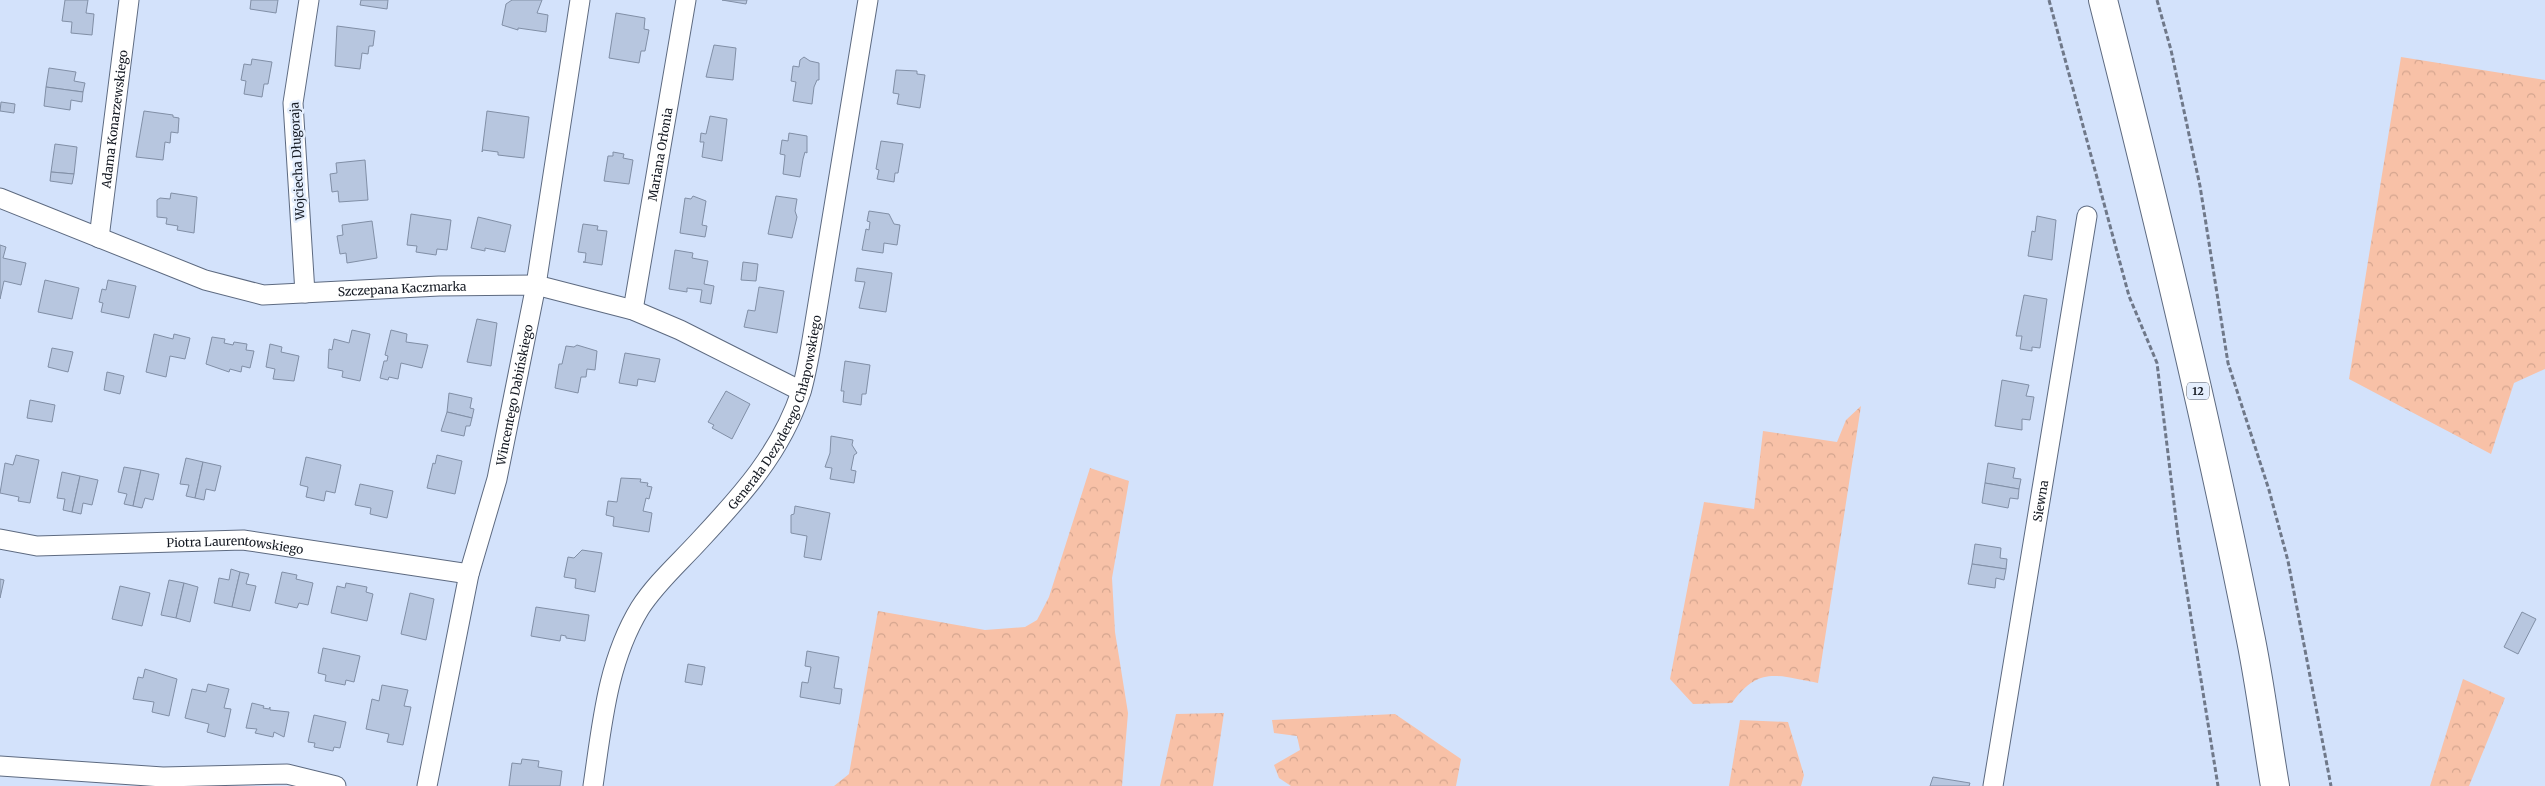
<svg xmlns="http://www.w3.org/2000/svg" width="2545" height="786" viewBox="0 0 2545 786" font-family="Merriweather,serif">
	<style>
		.forest { fill: url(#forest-crowns) }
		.building { fill: #b7c6df; stroke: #818fa6 }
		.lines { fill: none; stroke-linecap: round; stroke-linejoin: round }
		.street-casing { stroke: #5d6a80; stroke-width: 21 }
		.primary-casing { stroke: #5d6a80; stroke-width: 30 }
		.path { stroke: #6f7889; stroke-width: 3; stroke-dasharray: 5 2.5; stroke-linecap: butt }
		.street { stroke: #fff; stroke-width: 19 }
		.primary { stroke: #fff; stroke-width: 28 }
		.labels { text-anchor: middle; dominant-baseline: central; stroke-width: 5; stroke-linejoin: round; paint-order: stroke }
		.shield { fill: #e5effe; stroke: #535964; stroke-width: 1 }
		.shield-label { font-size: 11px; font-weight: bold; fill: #141922 }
		.street-label { font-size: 12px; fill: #141922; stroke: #e5effe }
	</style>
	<defs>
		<pattern id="forest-crowns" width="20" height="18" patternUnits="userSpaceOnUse" patternTransform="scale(1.25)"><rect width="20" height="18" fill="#f8c1a7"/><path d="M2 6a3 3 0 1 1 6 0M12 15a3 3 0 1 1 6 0" fill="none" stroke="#d4a58f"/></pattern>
	</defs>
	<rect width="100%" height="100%" fill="#d3e2fb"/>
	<!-- forest -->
	<g class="forest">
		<path d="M2401 57 2545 80V369L2514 383 2491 454 2349 379Z"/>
		<path d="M1861 406 1818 683C1778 676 1759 665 1732 703L1693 704 1670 679 1704 502 1754 509 1763 431 1837 442 1846 420Z"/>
		<path d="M1090 468 1129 481 1112 578 1115 632 1128 713 1122 786H834L849 774 878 611 985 630 1025 627 1037 620 1049 597Z"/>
		<path d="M2463 679 2505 698 2469 786H2430Z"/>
		<path d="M1224 713 1213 786H1160L1176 714Z"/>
		<path d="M1395 714 1461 759 1456 786H1291L1279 778 1274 765 1300 750 1297 736 1274 733 1272 720Z"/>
		<path d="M1740 720 1788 722 1804 775 1801 786H1729Z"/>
	</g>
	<!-- building -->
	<g class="building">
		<path d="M65 0H88L86 13 94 14 92 35 71 33 72 22 62 21Z"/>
		<path d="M251 0H278L276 13 250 9Z"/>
		<path d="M361 0H388L387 9 360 5Z"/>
		<path d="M512 0H542L537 13 548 15 546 32 518 28V30L502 25 506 4Z"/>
		<path d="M722 0H747L746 4Z"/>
		<path d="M616 13 645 18 644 29 649 30 645 51H641L639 63 609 58Z"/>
		<path d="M337 26 375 31 373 46H369L368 54 362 53 360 69 335 66Z"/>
		<path d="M714 45 736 48 733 80 706 77Z"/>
		<path d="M804 57 810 61 819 63V80H817L814 87 812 104 793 101 796 82 791 81 793 66 799 67 800 60Z"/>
		<path d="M252 59 272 62 268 84H264L262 97 244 94 246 81 241 80 244 64 251 65Z"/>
		<path d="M49 68 76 72 74 81 85 83 83 92 46 87Z"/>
		<path d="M896 70 917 71V74L925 75 920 108 897 104 899 94 893 93Z"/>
		<path d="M46 87 83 92 82 102 71 100 70 110 44 106Z"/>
		<path d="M1 102 15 104 14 113 0 111Z"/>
		<path d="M144 111 173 115V117L179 118 178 133 171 132 170 143 165 142 163 160 136 157Z"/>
		<path d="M487 111 529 117 524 158 498 155V152L483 150 482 152Z"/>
		<path d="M710 116 727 119 722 161 702 157 704 142H700L701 133 706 134Z"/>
		<path d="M789 133 807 136V153L805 152 803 159 800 177 783 174 785 155 780 154 782 140 788 141Z"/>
		<path d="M881 141 903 144 898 173H895L894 182 877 179 879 170 876 169Z"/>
		<path d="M55 144 77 147 74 174 51 172Z"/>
		<path d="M613 152 624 154 623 158 633 160 629 184 604 181 608 156H613Z"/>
		<path d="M365 160 368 200 339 202 338 191 332 192 330 174 337 173 336 163Z"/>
		<path d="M51 172 74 174 72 184 50 181Z"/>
		<path d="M171 193 197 197 194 233 177 230 178 226 166 224 167 218 157 217V200L160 198 170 199Z"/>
		<path d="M693 196 706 201 702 225 707 226 705 237 680 233 685 198 691 199Z"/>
		<path d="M776 196 797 199 795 211 797 217 792 238 768 234Z"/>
		<path d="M869 211 889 214 894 224 900 225 897 245 884 243 883 253 862 250 866 229 869 230 870 222 867 221Z"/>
		<path d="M411 214 451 220 447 250 437 249 436 255 416 252 417 246 407 245Z"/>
		<path d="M2037 216 2056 220 2052 260 2028 256 2032 231 2035 232Z"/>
		<path d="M478 217 511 225 505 252 485 248V251L471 248Z"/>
		<path d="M372 221 377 258 347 263 346 253 340 254 337 236 343 235 342 225Z"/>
		<path d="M583 224 598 226 597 230 607 231 602 265 583 262H585L586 253 578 252Z"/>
		<path d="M0 245 6 247 3 258 26 263 21 285 4 281 0 299Z"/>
		<path d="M675 250 693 253 692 258 708 261 704 284 714 286 711 304 700 302 702 290 687 288V292L669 289Z"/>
		<path d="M743 262 758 264 756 281 741 280Z"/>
		<path d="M857 268 892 273 886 312 859 308 865 282 855 281Z"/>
		<path d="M45 280 79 288 72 319 38 312Z"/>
		<path d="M108 280 136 286 129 318 101 312 103 303 99 302 102 289 106 290Z"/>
		<path d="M759 287 784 291 777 333 744 327 748 310 755 311Z"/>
		<path d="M2024 295 2047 299 2040 348 2032 347V351L2020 349 2022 336H2016Z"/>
		<path d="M477 319 497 323 491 366 467 362Z"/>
		<path d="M352 330 370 334 360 381 342 377 343 371 328 368 329 349 332 350 334 339 349 343Z"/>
		<path d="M391 330 407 334 406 342 428 345 422 368 401 363 398 379 389 377 388 380 380 378 384 361H387L388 356 385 355Z"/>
		<path d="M154 334 173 339 174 334 190 338 185 359 170 356 166 377 146 372Z"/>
		<path d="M212 337 225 339 224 343 233 345 234 342 247 344 246 350 254 351 250 368 242 366 241 372 230 369 229 372 206 364Z"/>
		<path d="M270 344 282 347 281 352 299 356 294 381 273 379 275 369 266 367Z"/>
		<path d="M577 345 597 351 595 370 587 369 586 377H581L578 393 555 388 559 364H562L566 346 574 347Z"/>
		<path d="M52 348 73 352 68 372 48 367Z"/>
		<path d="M625 353 660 359 655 382 638 379 637 386 619 383Z"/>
		<path d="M845 361 870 365 866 394H862L861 405 843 402 844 391H841Z"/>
		<path d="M107 372 124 376 120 394 104 390Z"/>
		<path d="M2002 380 2029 385 2026 396 2034 397 2030 420 2022 419V430L1995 426Z"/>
		<path d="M726 391 750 404 732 439 712 428 714 425 708 422Z"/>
		<path d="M449 393 472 398 470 408 474 409 472 418 447 412Z"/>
		<path d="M30 400 55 405 52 422 27 418Z"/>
		<path d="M447 412 472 418 470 426H466L464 436 441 431Z"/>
		<path d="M831 436 853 440 852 445 857 453 854 455 851 470 856 471 854 483 830 479 832 468 825 467 830 453Z"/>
		<path d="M16 455 39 460 30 503 18 501 19 497 0 493 5 463 13 465Z"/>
		<path d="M437 455 462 461 455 494 427 488 433 463 435 464Z"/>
		<path d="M306 457 341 465 335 493 326 491 324 501 306 497 308 487 300 485Z"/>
		<path d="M186 458 203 462 195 498 186 496 189 485 180 484Z"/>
		<path d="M203 462 221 466 215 491 206 489 204 500 195 498Z"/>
		<path d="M1988 463 2015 468 2013 478 2021 479 2019 489 1985 483Z"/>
		<path d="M124 467 141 470 133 506 124 504 127 494 118 492Z"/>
		<path d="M141 470 159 474 153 500 145 498 142 508 133 506Z"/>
		<path d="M62 472 80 476 72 512 63 510 65 499 57 498Z"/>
		<path d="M80 476 98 480 92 505 83 503 81 514 72 512Z"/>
		<path d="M621 478 641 479 640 482 648 483 647 486 652 487 649 499 646 498 643 511 652 513 649 532 613 526 614 517 606 515 608 501 617 502Z"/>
		<path d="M1985 483 2019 489 2018 499 2010 498 2008 508 1982 503Z"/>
		<path d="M360 484 393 491 387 518 370 514 371 508 355 505Z"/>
		<path d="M795 506 830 513 821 560 804 557 807 536 791 533V515L794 514Z"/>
		<path d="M1975 544 2001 548 2000 558 2007 559 2006 569 1972 564Z"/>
		<path d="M582 550 602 553 595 592 575 588 576 579 564 577 568 557 574 558Z"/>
		<path d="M1972 564 2006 569 2004 580 1996 578 1995 588 1968 584Z"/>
		<path d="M231 569 240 572 232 607 214 603 219 578 229 580Z"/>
		<path d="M240 572 249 574 246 584 256 586 250 611 232 607Z"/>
		<path d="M282 572 297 575 296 579 313 583 308 605 299 603 297 608 275 603Z"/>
		<path d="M0 579 4 580 0 598Z"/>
		<path d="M169 580 184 583 176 618 161 615Z"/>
		<path d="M184 583 198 587 190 622 176 618Z"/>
		<path d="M346 583 367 587 366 592 373 594 367 621 331 613 337 586 345 588Z"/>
		<path d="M120 586 150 593 142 626 112 619Z"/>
		<path d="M410 593 434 599 426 640 401 634Z"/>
		<path d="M536 607 589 615 585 641 566 638V636L561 635 560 641 531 636Z"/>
		<path d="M2522 612 2536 619 2518 654 2504 647Z"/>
		<path d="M323 648 360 656 354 682 346 680 345 685 325 681 326 675 318 673Z"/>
		<path d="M807 651 839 657 834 688 842 689 840 704 800 697 802 682 808 683 811 667 805 666Z"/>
		<path d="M688 664 705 667 702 685 685 682Z"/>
		<path d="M145 669 177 679 169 716 152 712 154 702 133 699 138 677 143 678Z"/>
		<path d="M208 684 229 689 224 708 231 709 225 737 207 732 209 724 185 718 192 689 206 692Z"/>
		<path d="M382 685 408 690 404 706 411 707 403 745 387 742 389 734 366 729 372 699 379 701Z"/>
		<path d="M252 703 264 706 263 708 269 709 270 707V710L289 712 284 737 274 732 273 737 255 733 257 729 246 728Z"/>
		<path d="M314 715 346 722 340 748 334 747 333 751 314 747 315 743 308 742Z"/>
		<path d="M522 759 539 761 538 767 562 771 560 786H509L512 763 521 764Z"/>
		<path d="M1933 777 1970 783 1969 786H1930Z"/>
	</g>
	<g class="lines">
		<!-- street casing -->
		<g class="street-casing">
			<g id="street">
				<path id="s1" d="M0 198 205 280 263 295 439 286 536 285 633 310 680 330 801 391"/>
				<path id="s2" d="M99 238 129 0"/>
				<path d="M305 293 293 103 309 0"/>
				<path id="s3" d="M633 310 686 0"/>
				<path id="s4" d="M0 539 37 546 243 540 469 574"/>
				<path d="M0 766 163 777 287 774 336 786"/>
				<path id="s5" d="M427 786 469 574 497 479 536 285 580 0"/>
				<path id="s6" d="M593 786C602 725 607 662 640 608 656 583 680 562 700 540 742 495 781 452 801 392 806 375 809 357 812 340L868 0"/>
				<path id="s7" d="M1993 786 2087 216"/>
			</g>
		</g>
		<!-- primary casing -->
		<g class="primary-casing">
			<path id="primary" d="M2103 0C2156 209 2207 419 2249 630 2260 682 2266 734 2275 786"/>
		</g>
		<!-- path -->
		<g class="path">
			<path d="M2049 0 2129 296 2157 363 2178 536 2218 786"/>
			<path d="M2157 0 2171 50 2200 186 2228 363 2269 490 2288 561 2331 786"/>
		</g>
		<!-- street -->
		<use href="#street" class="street"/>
		<!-- primary -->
		<use href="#primary" class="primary"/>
	</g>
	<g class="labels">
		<!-- shield labels -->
		<rect class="shield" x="2187" y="382.5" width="22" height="17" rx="4"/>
		<g class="shield-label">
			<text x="2198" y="391">12</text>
		</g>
		<!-- street labels -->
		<g class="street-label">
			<text stroke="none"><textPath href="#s2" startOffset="120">Adama Konarzewskiego</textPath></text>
			<text stroke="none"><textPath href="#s3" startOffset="158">Mariana Orłonia</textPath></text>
			<text transform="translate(297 161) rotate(-93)">Wojciecha Długoraja</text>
			<text stroke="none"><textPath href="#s1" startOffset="420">Szczepana Kaczmarka</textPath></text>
			<text stroke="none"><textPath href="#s5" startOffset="401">Wincentego Dabińskiego</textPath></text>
			<text stroke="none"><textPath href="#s6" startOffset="428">Generała Dezyderego Chłapowskiego</textPath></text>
			<text stroke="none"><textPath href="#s7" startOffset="289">Siewna</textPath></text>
			<text stroke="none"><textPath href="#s4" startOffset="236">Piotra Laurentowskiego</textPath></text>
		</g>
	</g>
</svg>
